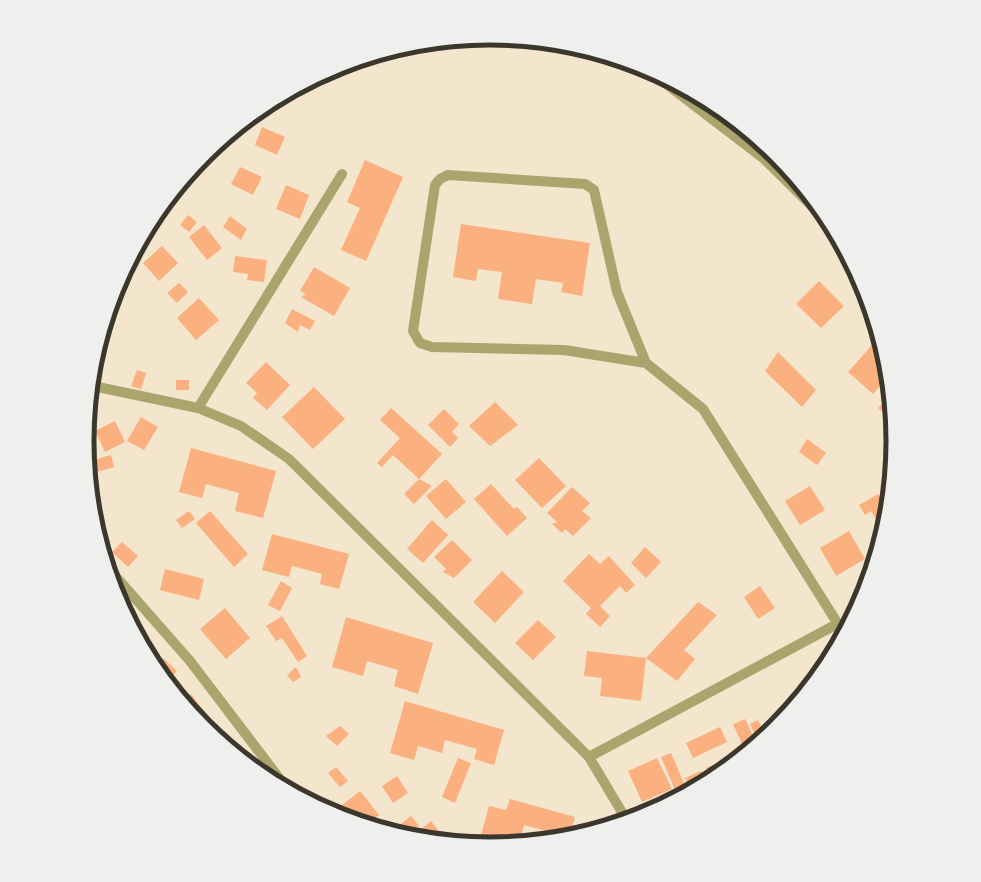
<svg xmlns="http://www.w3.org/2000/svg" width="981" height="882" viewBox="0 0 981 882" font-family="Helvetica,sans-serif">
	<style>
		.building { fill: #fbb07f }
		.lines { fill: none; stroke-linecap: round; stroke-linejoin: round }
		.minor { stroke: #a9a56d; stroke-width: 10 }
		.rim { fill: none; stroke: #3c372d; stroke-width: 5 }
	</style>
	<rect width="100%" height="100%" fill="#f4e5cd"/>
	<!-- building -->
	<g class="building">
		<path d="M262 127 285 137 277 155 255 145Z"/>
		<path d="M365 160 403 177 366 261 341 250 360 208 347 202Z"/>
		<path d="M240 167 262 177 253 195 231 184Z"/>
		<path d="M286 185 309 195 300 219 276 209Z"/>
		<path d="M188 215 197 222 189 232 180 225Z"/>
		<path d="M230 216 247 229 241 240 223 227Z"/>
		<path d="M461 224 590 243 582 296 561 292 563 283 536 279 532 304 498 299 502 272 478 269 476 281 453 277Z"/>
		<path d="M204 225 222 248 207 260 189 237Z"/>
		<path d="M162 246 178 263 159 281 143 263Z"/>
		<path d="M235 256 267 260 264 282 247 280 248 274 233 272Z"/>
		<path d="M314 267 350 288 334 316 301 297 306 294 300 291Z"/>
		<path d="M819 281 844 306 821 328 796 304Z"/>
		<path d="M179 283 188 292 177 303 167 293Z"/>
		<path d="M199 298 219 320 196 340 177 318Z"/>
		<path d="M292 309 315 321 310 330 300 325 298 332 285 323Z"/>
		<path d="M873 344 883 352 887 378 873 394 848 372Z"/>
		<path d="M778 352 816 390 802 407 765 371Z"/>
		<path d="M266 362 290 385 267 410 253 398 257 393 246 383Z"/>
		<path d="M137 370 146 373 141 389 131 386Z"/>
		<rect x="176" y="380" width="13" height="10"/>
		<path d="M314 387 345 419 313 449 282 417Z"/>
		<path d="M886 400 890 403 891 420 878 408Z"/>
		<path d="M495 402 518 425 490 446 469 426Z"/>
		<path d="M391 408 442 454 419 479 393 455 382 467 377 463 400 438 380 420Z"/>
		<path d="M444 409 459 424 452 432 458 438 450 447 428 425Z"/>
		<path d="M141 417 158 427 144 450 127 441Z"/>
		<path d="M115 421 125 442 105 452 95 431Z"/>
		<path d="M807 439 826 453 817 465 799 452Z"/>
		<path d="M191 448 276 471 263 518 235 511 239 493 206 484 202 498 179 492Z"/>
		<path d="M111 455 114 467 96 472 93 460Z"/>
		<path d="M539 458 566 486 542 508 515 480Z"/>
		<path d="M419 479 432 486 414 504 404 494Z"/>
		<path d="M446 479 466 502 446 519 426 496Z"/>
		<path d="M491 484 514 509 517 507 527 518 507 536 474 499Z"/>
		<path d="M810 486 825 510 800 525 785 501Z"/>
		<path d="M572 487 590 503 582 511 591 518 573 536 565 529 562 533 552 524 557 522 547 513Z"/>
		<path d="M878 494 887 510 883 530 871 511 865 515 859 505Z"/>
		<path d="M189 511 195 519 182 528 176 520Z"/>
		<path d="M210 511 248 554 234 567 196 523Z"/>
		<path d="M432 520 448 535 423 563 407 549Z"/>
		<path d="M849 531 865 559 836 576 820 548Z"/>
		<path d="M272 534 349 554 339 589 320 584 322 574 292 566 289 577 262 570Z"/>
		<path d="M452 540 472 560 454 578 443 572 446 569 434 557Z"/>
		<path d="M122 542 138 556 128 567 112 552Z"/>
		<path d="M645 547 661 562 646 578 631 563Z"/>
		<path d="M589 554 600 564 609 556 635 585 626 593 620 586 600 606 610 616 600 627 586 614 591 608 563 581Z"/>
		<path d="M165 569 204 579 199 600 160 590Z"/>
		<path d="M502 571 524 592 495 623 473 602Z"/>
		<path d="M281 581 292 588 280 611 268 605Z"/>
		<path d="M760 586 775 608 758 619 744 597Z"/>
		<path d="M698 602 717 615 684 650 695 659 677 681 646 658Z"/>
		<path d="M225 608 250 638 226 659 200 629Z"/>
		<path d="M282 616 307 656 298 662 282 638 276 641 266 626Z"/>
		<path d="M346 617 433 643 418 694 394 686 398 670 367 661 363 676 332 667Z"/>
		<path d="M538 620 556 637 533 660 515 643Z"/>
		<path d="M587 651 646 658 641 701 600 696 602 678 584 676Z"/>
		<path d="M163 658 177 671 168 680 156 665Z"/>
		<path d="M296 667 301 677 293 682 287 675Z"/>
		<path d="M191 694 207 715 200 720 185 699Z"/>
		<path d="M405 701 504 730 494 765 474 759 477 749 445 740 442 753 418 746 414 760 390 753Z"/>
		<path d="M745 719 756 742 745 751 733 724Z"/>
		<path d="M758 720 765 735 758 741 750 724Z"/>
		<path d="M340 726 349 734 337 746 326 736Z"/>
		<path d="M720 727 727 742 693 758 686 743Z"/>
		<path d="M671 753 686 788 676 792 661 757Z"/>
		<path d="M458 758 471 763 455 803 442 797Z"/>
		<path d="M657 758 672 789 642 802 628 771Z"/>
		<path d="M727 759 729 764 711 778 706 768Z"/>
		<path d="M336 767 348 781 340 787 328 773Z"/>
		<path d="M701 771 706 781 690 789 685 778Z"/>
		<path d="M397 776 408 793 393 803 382 786Z"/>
		<path d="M360 791 379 815 369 823 333 812Z"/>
		<path d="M510 799 575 817 570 834 574 835 556 838 557 834 524 825 520 841 506 842 481 835 489 806 506 810Z"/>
		<path d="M411 816 419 826 407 835 393 830Z"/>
		<path d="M431 821 443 837 440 839 425 838 420 830Z"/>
	</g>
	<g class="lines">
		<!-- minor -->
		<g class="minor">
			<path d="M648 70 763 158 829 223"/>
			<path d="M646 363 564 350 432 347 420 343 413 331 435 185 440 179 448 175 585 184 594 190 617 292 646 363 703 409 843 632"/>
			<path d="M93 386 198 408 241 426 289 459 589 757 626 819"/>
			<path d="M198 408 342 174"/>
			<path d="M111 571 190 661 286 787"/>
			<path d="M589 757 837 624"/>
		</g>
	</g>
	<!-- crop -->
	<path d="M0 0H981V882H0ZM94 441a396 396 0 1 1 792 0a396 396 0 1 1-792 0Z" fill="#efefee" fill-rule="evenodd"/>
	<path class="rim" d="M94 441a396 396 0 1 1 792 0a396 396 0 1 1-792 0Z"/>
</svg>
